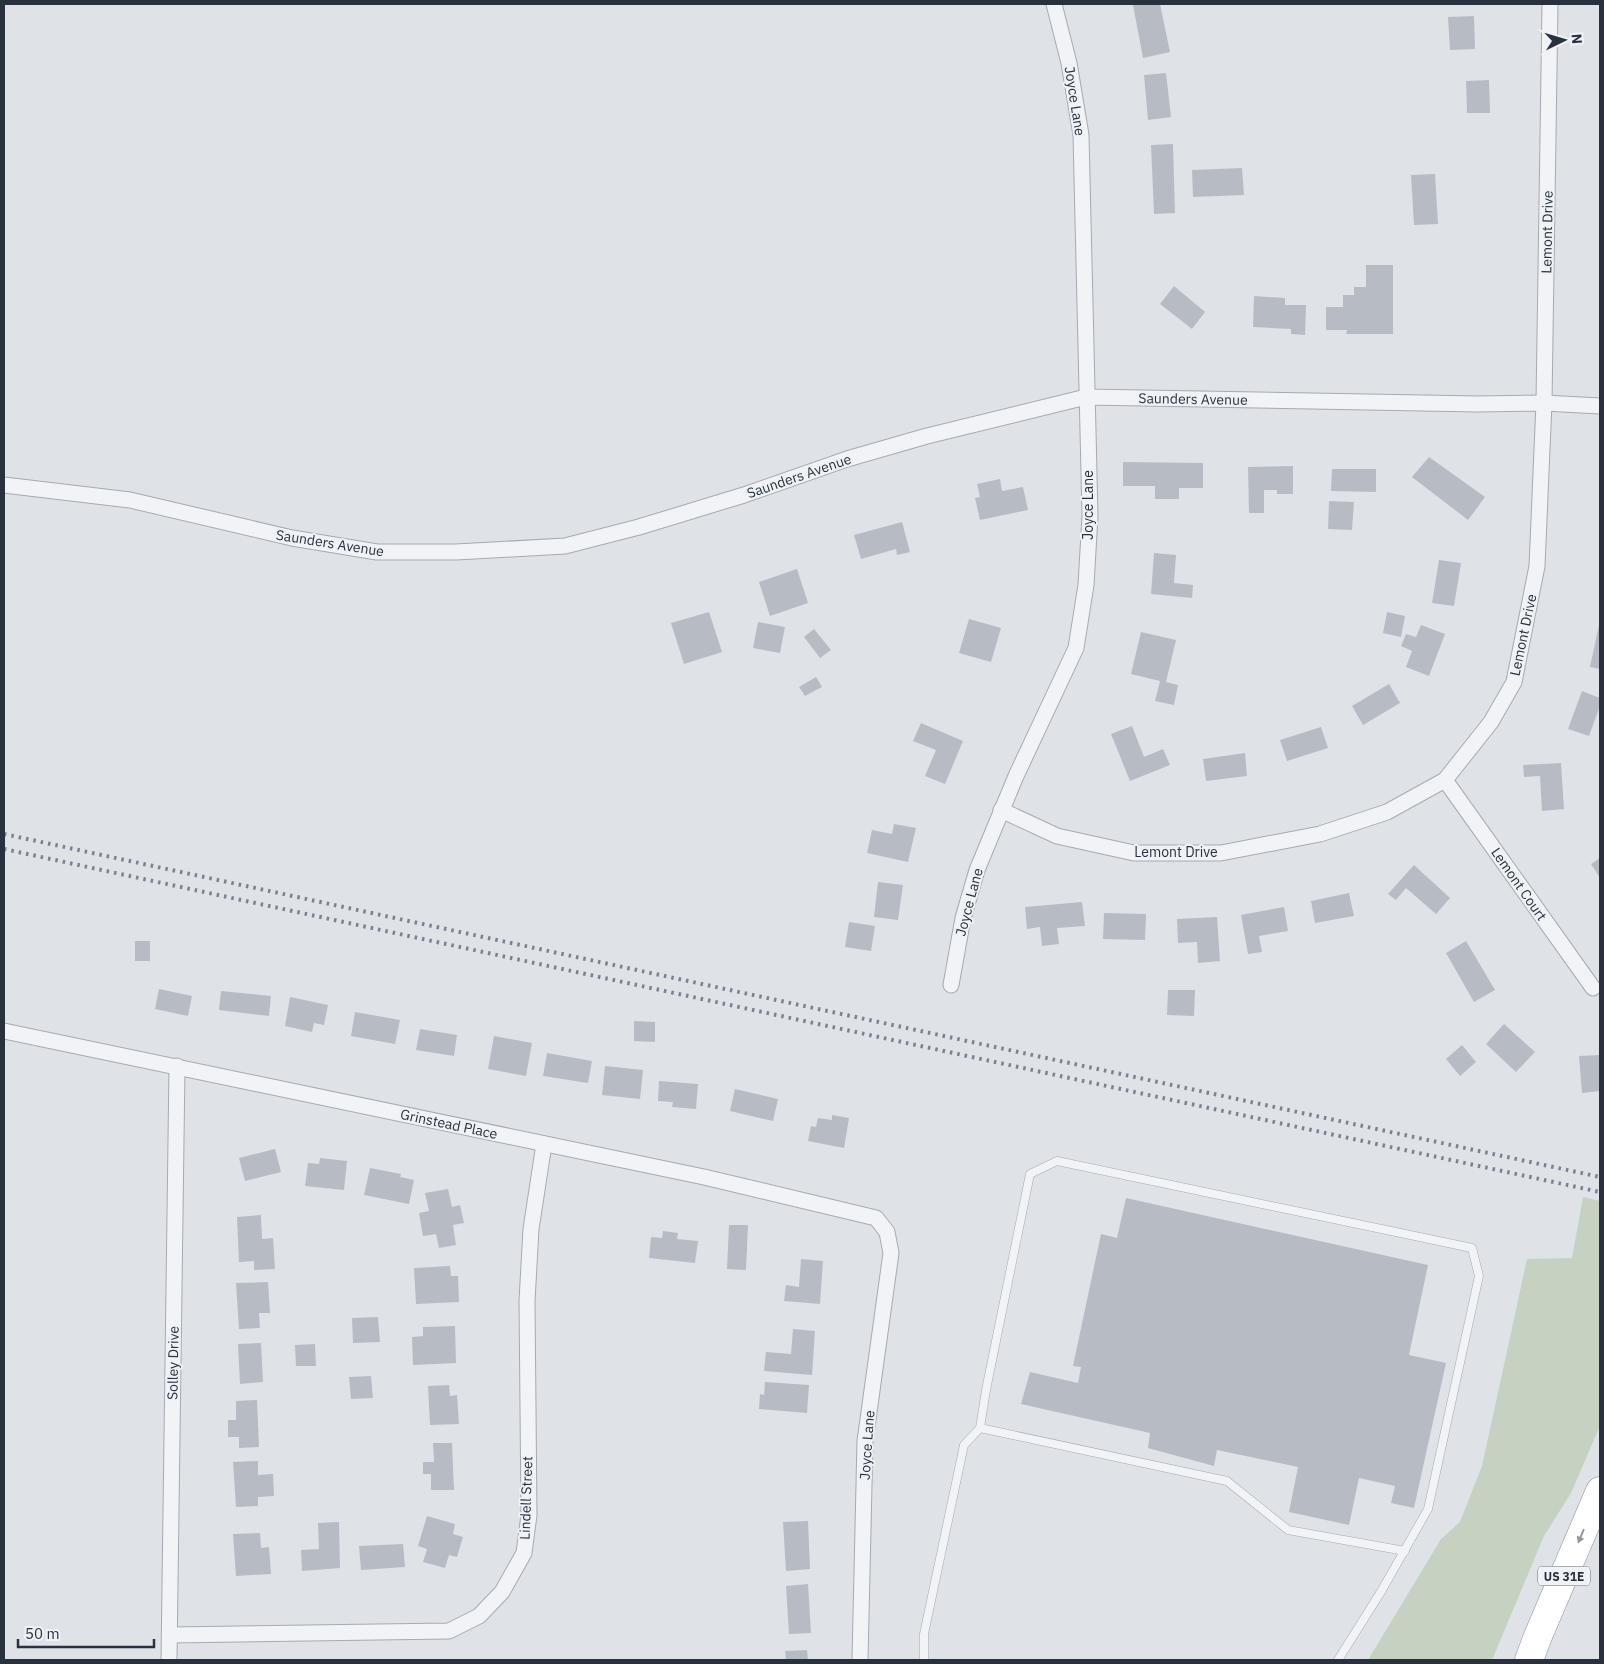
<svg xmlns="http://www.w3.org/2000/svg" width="1604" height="1664" viewBox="0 0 1604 1664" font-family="'IBM Plex Sans',sans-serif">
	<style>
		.green { fill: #c5d1c1 }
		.building { fill: #b7bcc4 }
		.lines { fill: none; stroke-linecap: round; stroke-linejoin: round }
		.lane-casing { stroke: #a5aab2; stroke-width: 9 }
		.street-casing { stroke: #a5aab2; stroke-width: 17 }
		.highway-casing { stroke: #87909e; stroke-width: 29 }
		.lane { stroke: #f2f3f6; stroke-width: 8 }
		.street { stroke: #f2f3f6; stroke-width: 15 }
		.highway { stroke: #fff; stroke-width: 28 }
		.rail { stroke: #798291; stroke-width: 4; stroke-dasharray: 2.5 5; stroke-linecap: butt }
		.oneway { fill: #94989e }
		.labels { text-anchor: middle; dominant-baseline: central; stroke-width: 4; stroke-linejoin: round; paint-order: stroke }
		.shield { fill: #eff2f6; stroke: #646b75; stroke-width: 1 }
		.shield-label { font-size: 12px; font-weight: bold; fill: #29313e }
		.street-label { font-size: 14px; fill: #29313e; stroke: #eff2f6 }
	</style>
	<rect width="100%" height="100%" fill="#dfe3e8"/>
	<!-- green -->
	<path class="green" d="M1583 1197 1600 1201V1426L1571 1493 1544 1536 1492 1660H1368L1441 1539 1460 1522 1482 1466 1527 1259 1572 1258Z"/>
	<!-- building -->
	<g class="building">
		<path d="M1140 4H1160L1170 52 1143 58 1133 5Z"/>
		<path d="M1474 16 1475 49 1450 50 1448 17Z"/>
		<path d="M1166 73 1171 117 1148 120 1144 75Z"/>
		<path d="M1489 80 1490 113H1467L1466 81Z"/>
		<path d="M1173 144 1175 213 1154 214 1151 145Z"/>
		<path d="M1242 168 1244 195 1193 197 1192 170Z"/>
		<path d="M1435 174 1438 224 1414 225 1411 175Z"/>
		<path d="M1366 265H1393V334H1346L1347 330H1326V307H1343V295H1354V287H1366Z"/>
		<path d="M1174 286 1205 312 1192 329 1160 304Z"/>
		<path d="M1254 296 1285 298V305H1306L1305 335 1291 334V329L1253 327Z"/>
		<path d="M1429 457 1485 497 1468 520 1412 477Z"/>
		<path d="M1123 462 1203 463V488H1179V499H1155V486H1123Z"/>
		<path d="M1293 466V494H1277V490H1264V513H1249L1248 467Z"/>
		<path d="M1332 469H1376V492L1331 491Z"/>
		<path d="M1000 479 1002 491 1023 487 1028 510 980 520 975 498 980 497 977 484Z"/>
		<path d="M1329 501 1354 502 1352 530 1328 529Z"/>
		<path d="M902 522 910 552 897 555 896 549 861 559 854 535Z"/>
		<path d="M1154 553 1176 555 1174 583 1193 585 1192 598 1151 594Z"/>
		<path d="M1439 560 1461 563 1454 606 1432 603Z"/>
		<path d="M797 569 808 603 770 616 759 582Z"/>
		<path d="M709 612 722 652 684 664 671 623Z"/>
		<path d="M1387 612 1405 616 1401 637 1383 633Z"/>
		<path d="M969 619 1001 628 991 662 959 653Z"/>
		<path d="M758 622 785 627 780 653 753 648Z"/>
		<path d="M1421 625 1445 634 1429 676 1406 667 1412 651 1401 646 1406 634 1416 637Z"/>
		<path d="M1599 625 1600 626V669L1590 667Z"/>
		<path d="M814 629 831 650 820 658 804 637Z"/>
		<path d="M1141 632 1176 640 1166 682 1178 685 1174 705 1155 701 1160 681 1131 674Z"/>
		<path d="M816 677 822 687 805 696 799 687Z"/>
		<path d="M1389 684 1400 703 1363 725 1352 706Z"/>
		<path d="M1582 691 1600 698V706L1589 736 1568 729Z"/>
		<path d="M921 723 963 741 945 784 925 776 936 750 913 741Z"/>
		<path d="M1132 726 1144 757 1163 749 1170 765 1130 781 1111 734Z"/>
		<path d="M1321 727 1328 748 1287 761 1280 740Z"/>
		<path d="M1245 753 1247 776 1206 781 1203 759Z"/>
		<path d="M1561 763 1564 809 1542 811 1540 776 1524 777 1523 765Z"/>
		<path d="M894 824 916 828 908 862 867 853 872 830 892 834Z"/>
		<path d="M1600 858V878L1591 864Z"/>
		<path d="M1414 865 1450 898 1436 914 1406 888 1396 900 1388 894Z"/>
		<path d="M878 882 903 885 898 920 874 917Z"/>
		<path d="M1349 893 1354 916 1315 923 1311 901Z"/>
		<path d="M1082 902 1085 926 1057 928 1059 944 1042 946 1040 927 1027 929 1025 907Z"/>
		<path d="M1284 907 1288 931 1259 936 1262 952 1248 954 1241 915Z"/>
		<path d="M1104 913 1146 914 1145 940 1103 939Z"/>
		<path d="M1217 917 1220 961 1198 963 1197 942 1178 943 1177 919Z"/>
		<path d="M849 922 875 926 871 951 845 947Z"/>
		<rect x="135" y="941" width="15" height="20"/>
		<path d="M1466 941 1495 990 1474 1002 1446 953Z"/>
		<path d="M159 989 192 996 188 1016 155 1009Z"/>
		<path d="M1168 990H1195L1194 1016 1167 1015Z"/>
		<path d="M221 991 271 996 269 1016 219 1010Z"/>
		<path d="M290 997 328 1005 324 1025 314 1023 312 1032 285 1026Z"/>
		<path d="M355 1012 400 1020 395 1044 351 1036Z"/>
		<path d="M634 1021 655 1022V1042L634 1041Z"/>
		<path d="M1504 1024 1535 1052 1516 1072 1486 1044Z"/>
		<path d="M420 1029 457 1035 454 1056 416 1050Z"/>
		<path d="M494 1036 532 1043 526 1076 488 1069Z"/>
		<path d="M1462 1045 1476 1062 1460 1076 1446 1059Z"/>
		<path d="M547 1053 592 1061 588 1083 543 1076Z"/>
		<path d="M1600 1055V1091L1582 1093 1579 1056Z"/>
		<path d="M605 1066 643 1070 640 1099 602 1095Z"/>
		<path d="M659 1081 698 1084 696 1109 672 1107 673 1102 658 1101Z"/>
		<path d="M735 1089 778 1099 773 1121 730 1111Z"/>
		<path d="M832 1115 849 1118 844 1148 808 1141 811 1126 816 1127 818 1118 832 1120Z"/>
		<path d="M275 1149 281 1172 245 1181 239 1158Z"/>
		<path d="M320 1158 347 1161 344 1190 305 1186 308 1163 319 1164Z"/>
		<path d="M370 1168 401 1174 400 1177 414 1180 409 1204 364 1195Z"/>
		<path d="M448 1189 452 1207 460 1205 464 1223 453 1225 456 1245 439 1248 436 1234 423 1236 419 1213 429 1211 425 1193Z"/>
		<path d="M1126 1198 1428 1265 1409 1355 1446 1363 1414 1508 1391 1503 1395 1486 1359 1478 1349 1525 1289 1512 1298 1467 1217 1450 1214 1466 1148 1448 1150 1433 1021 1404 1030 1372 1078 1383 1081 1367 1073 1366 1101 1234 1117 1238Z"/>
		<path d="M261 1215 262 1239 273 1238 275 1269 254 1270V1261L239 1262 237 1217Z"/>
		<path d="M729 1225H748L746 1270 727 1269Z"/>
		<path d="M663 1231 678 1233 677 1239 698 1241 695 1263 649 1258 651 1237 662 1238Z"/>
		<path d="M801 1259 823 1261 820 1304 784 1301 786 1285 799 1287Z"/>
		<path d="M450 1266 451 1276H458L459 1302 416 1304 414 1268Z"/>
		<path d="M268 1282 270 1313H259L260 1328 239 1329 236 1283Z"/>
		<path d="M378 1317 380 1342 353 1343 352 1318Z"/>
		<path d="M455 1326 456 1363 413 1365 412 1337 423 1336V1327Z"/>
		<path d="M793 1329 815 1331 812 1375 764 1371 766 1352 791 1354Z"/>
		<path d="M261 1343 263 1382 240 1384 238 1344Z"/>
		<path d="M315 1344 316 1366H296L295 1345Z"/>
		<path d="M371 1376 373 1398 351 1399 349 1377Z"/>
		<path d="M765 1382 809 1385 807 1413 759 1409 760 1394 764 1395Z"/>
		<path d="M449 1385 450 1396 457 1395 459 1424 430 1425 428 1386Z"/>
		<path d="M257 1400 259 1447 239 1448V1437H228V1420H236V1401Z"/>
		<path d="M433 1443H452L454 1490H431V1474H423V1462H434Z"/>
		<path d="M258 1461V1475L273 1474 274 1496 258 1497V1506L236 1507 233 1462Z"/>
		<path d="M427 1516 455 1524 453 1534 463 1537 457 1557 449 1555 445 1568 423 1562 427 1549 418 1546Z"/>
		<path d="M808 1521 810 1569 786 1571 783 1522Z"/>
		<path d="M339 1522 340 1568 302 1571 301 1550 319 1549 318 1523Z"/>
		<path d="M260 1533 261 1548 269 1547 271 1574 236 1576 233 1534Z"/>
		<path d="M403 1544 405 1567 361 1570 359 1546Z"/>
		<path d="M808 1584 811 1633 789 1634 786 1586Z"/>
		<path d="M807 1650 808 1660H786L785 1651Z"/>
	</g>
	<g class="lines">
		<!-- lane casing -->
		<g class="lane-casing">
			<g id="lane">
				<path d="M980 1428 1227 1481 1288 1530 1405 1551"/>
				<path d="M924 1660V1634L964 1445 980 1428 986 1390 1030 1174 1057 1161 1472 1248 1479 1276 1428 1509 1382 1590 1338 1660"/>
			</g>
		</g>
		<!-- street casing -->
		<g class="street-casing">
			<g id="street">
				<path d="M4 485 130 500 292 538 377 552H456L565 546 639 527 744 495 847 459 927 436 1086 397 1478 404 1544 403 1600 406"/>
				<path d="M1445 780 1593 988"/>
				<path d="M1001 810 1057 836 1134 853H1221L1320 834 1387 812 1445 780 1491 722 1514 682 1537 566 1544 403 1550 4"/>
				<path d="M951 985 963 918 977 870 1016 776 1076 648 1086 585 1090 516 1081 135 1069 63 1054 4"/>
				<path d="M4 1031 704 1177 876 1218 887 1232 891 1253 865 1441 860 1660"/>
				<path d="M170 1635 449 1631 479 1616 502 1592 524 1553 529 1515 527 1301 531 1229 544 1144"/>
				<path d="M169 1660 177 1066"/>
			</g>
		</g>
		<!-- highway casing -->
		<g class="highway-casing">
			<path id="highway" d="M1529 1660 1538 1636 1600 1491"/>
		</g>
		<!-- lane -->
		<use href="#lane" class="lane"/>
		<!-- street -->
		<use href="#street" class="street"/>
		<!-- highway -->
		<use href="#highway" class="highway"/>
		<!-- rail -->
		<g class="rail">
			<path d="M4 834 1600 1177"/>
			<path d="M4 849 1600 1192"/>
		</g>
	</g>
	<!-- one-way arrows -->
	<defs><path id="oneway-solid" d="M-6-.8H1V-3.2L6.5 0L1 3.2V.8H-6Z" transform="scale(1.25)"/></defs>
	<use class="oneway" href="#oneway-solid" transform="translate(1581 1536) rotate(113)"/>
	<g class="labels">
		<!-- shield labels -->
		<rect class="shield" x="1538" y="1566.5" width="52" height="19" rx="4"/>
		<g class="shield-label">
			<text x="1564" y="1576">US 31E</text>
		</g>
		<!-- street labels -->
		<g class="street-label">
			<text transform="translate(1075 101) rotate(81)">Joyce Lane</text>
			<text transform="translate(1547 232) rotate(-89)">Lemont Drive</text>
			<text transform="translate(1193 399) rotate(1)">Saunders Avenue</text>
			<text transform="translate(799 476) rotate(-19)">Saunders Avenue</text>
			<text transform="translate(1088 505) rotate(-90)">Joyce Lane</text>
			<text transform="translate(330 543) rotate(9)">Saunders Avenue</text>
			<text transform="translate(1523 635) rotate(-78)">Lemont Drive</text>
			<text x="1176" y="852">Lemont Drive</text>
			<text transform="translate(1519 884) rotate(55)">Lemont Court</text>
			<text transform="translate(969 902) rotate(-75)">Joyce Lane</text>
			<text transform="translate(449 1124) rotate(12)">Grinstead Place</text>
			<text transform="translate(173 1363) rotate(-89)">Solley Drive</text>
			<text transform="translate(867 1445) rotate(-86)">Joyce Lane</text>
			<text transform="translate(526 1498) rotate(-88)">Lindell Street</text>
		</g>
	</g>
	<!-- border -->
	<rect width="1604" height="1664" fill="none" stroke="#29313e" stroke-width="10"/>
	<!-- north arrow -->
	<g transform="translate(1564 40) rotate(85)" stroke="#eff2f6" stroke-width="4" paint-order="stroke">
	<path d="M0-4L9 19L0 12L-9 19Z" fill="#29313e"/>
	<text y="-8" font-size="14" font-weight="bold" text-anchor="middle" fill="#29313e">N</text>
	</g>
	<!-- scale -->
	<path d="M18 1639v8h136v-8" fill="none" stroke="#29313e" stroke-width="2.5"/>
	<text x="25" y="1639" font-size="15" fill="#29313e" stroke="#eff2f6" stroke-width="4" paint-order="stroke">50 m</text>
</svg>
